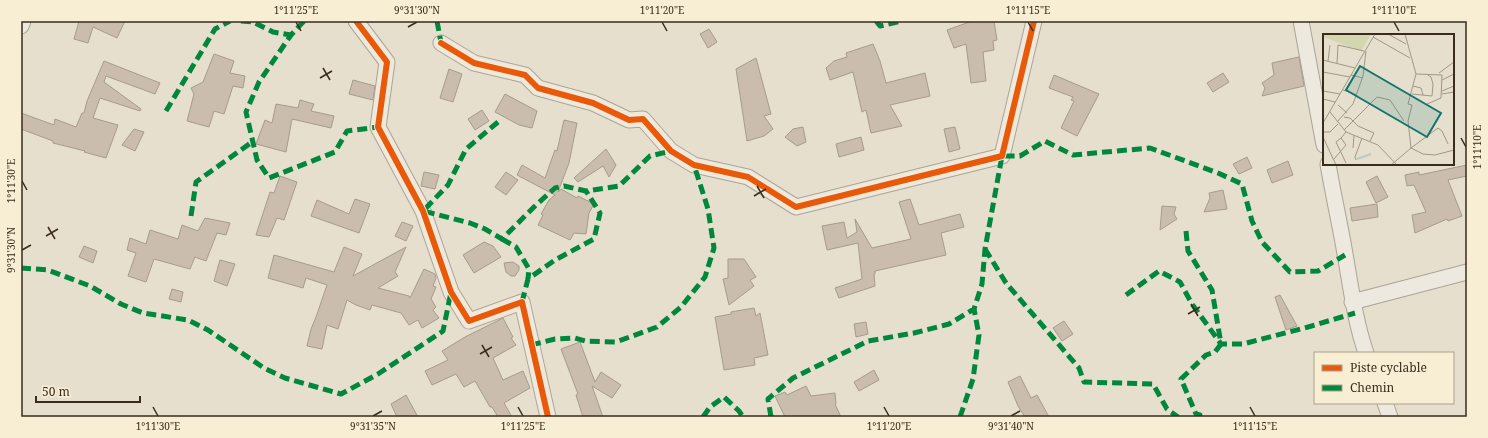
<svg xmlns="http://www.w3.org/2000/svg" width="1488" height="438" viewBox="0 0 1488 438" font-family="'Noto Serif',serif">
	<style>
		.building { fill: #cabdae; stroke: #a69b8d }
		.lines { fill: none; stroke-linecap: round; stroke-linejoin: round }
		.minor-casing { stroke: #aba496; stroke-width: 17 }
		.minor { stroke: #ede9df; stroke-width: 15 }
		.quiet { stroke: #00873e; stroke-width: 5; stroke-dasharray: 10 5; stroke-linecap: butt }
		.cycleway-casing { stroke: #f7eed3; stroke-width: 8 }
		.cycleway { stroke: #e8590c; stroke-width: 6 }
		.ticks { fill: none; stroke: #3a2c1d; stroke-width: 1.5 }
		.inset-river { fill: none; stroke: #b8cbc1; stroke-width: 2 }
		.inset-road { fill: none; stroke: #a19787; stroke-width: 1 }
		.view { fill: #0f766e; fill-opacity: 0.15; stroke: #0f766e; stroke-width: 2 }
		.inset-edge { fill: none; stroke: #3a2c1d; stroke-width: 2 }
		.neatline { fill: none; stroke: #3a2c1d; stroke-width: 1.5 }
		.ticks-label { font-size: 10px; text-anchor: middle; fill: #3a2c1d }
	</style>
	<rect width="100%" height="100%" fill="#e6dfce"/>
	<!-- building -->
	<g class="building">
		<path d="M79 21H125L117 38 93 27 88 43 74 39Z"/>
		<path d="M972 21H994L997 40 993 41 994 50 983 52 986 81 971 83 966 44 954 48 947 30Z"/>
		<path d="M709 29 717 42 708 48 700 34Z"/>
		<path d="M873 44 880 61 886 83 925 73 930 96 890 105 902 126 871 133 866 110 862 112 853 72 830 80 826 68 834 61 847 57 846 53Z"/>
		<path d="M214 54 234 61 230 73 245 76 243 88 233 86 224 114 214 111 209 127 187 121 194 94 191 88 203 82Z"/>
		<path d="M1299 57 1304 86 1262 96 1265 88 1262 83 1274 75 1272 63Z"/>
		<path d="M756 58 771 114 764 116 773 129 764 136 747 141 736 69Z"/>
		<path d="M104 61 160 83 155 94 106 76 104 82 141 109 140 111 100 98 93 118 118 125 106 158 84 152 85 151 53 143V141L21 129V113L54 125 55 119 76 127 82 113H84L87 101Z"/>
		<path d="M449 69 462 74 453 102 440 98Z"/>
		<path d="M1223 73 1229 82 1213 92 1207 83Z"/>
		<path d="M1054 75 1099 94 1077 136 1061 128 1074 101 1071 100 1073 97 1049 88Z"/>
		<path d="M353 80 375 86 373 100 349 94Z"/>
		<path d="M505 94 537 111 532 128 519 125 495 112Z"/>
		<path d="M300 100 314 104 311 111 334 116 331 128 292 119 286 152 256 144 265 120 272 123 276 104 298 108Z"/>
		<path d="M482 110 489 121 475 130 468 119Z"/>
		<path d="M564 120 577 123 569 163 558 192 561 189 577 198 578 196 594 204 589 213 586 234 574 233 570 240 538 225 543 215 541 214 549 200 555 195 517 175 522 165 545 178 555 150 557 151Z"/>
		<path d="M803 127 806 142 797 146 785 137 793 129Z"/>
		<path d="M955 127 960 149 949 152 944 129Z"/>
		<path d="M134 129 144 132 135 151 122 145Z"/>
		<path d="M861 137 864 150 839 157 836 144Z"/>
		<path d="M606 149 616 165 609 177 603 166 578 182 574 178Z"/>
		<path d="M1247 157 1252 168 1239 174 1233 164Z"/>
		<path d="M1288 161 1293 175 1272 183 1267 170Z"/>
		<path d="M1467 165V176L1448 180 1462 216 1448 221 1447 219 1415 233 1412 215 1426 212 1414 185 1407 186 1405 175 1419 172V175Z"/>
		<path d="M424 172 439 175 435 189 421 186Z"/>
		<path d="M506 172 518 180 506 195 495 187Z"/>
		<path d="M280 176 297 182 284 220 277 218 269 237 256 235 270 192 274 193Z"/>
		<path d="M1377 176 1388 197 1376 203 1366 182Z"/>
		<path d="M1223 190 1227 209 1204 212 1210 198 1209 193Z"/>
		<path d="M355 199 370 204 359 233 311 216 317 200 349 214Z"/>
		<path d="M910 199 919 225 960 214 964 227 941 233 946 255 875 271V274H874L875 286 839 298 835 288 862 279 858 243 827 250 822 226 844 222 847 238 857 232 855 219 872 248 911 239 899 202Z"/>
		<path d="M1377 204 1378 217 1352 221 1350 208Z"/>
		<path d="M1162 206 1176 207 1174 214 1177 219 1160 230Z"/>
		<path d="M205 218 230 223 226 235 217 233 206 261 195 257 190 269 154 259 146 282 128 276 136 253 127 250 130 238 146 244 150 230 178 239 182 225 198 231Z"/>
		<path d="M402 222 413 226 406 241 395 236Z"/>
		<path d="M484 242 493 246 501 257 474 273 463 255Z"/>
		<path d="M84 246 97 251 93 263 79 257Z"/>
		<path d="M344 247 362 254 353 276 406 247 395 272 398 276 378 288 409 296 410 298 424 269 435 274 436 278 433 286 436 287 431 299 436 307 433 310 439 318 422 328 418 320 409 325 401 313 372 305 370 310 356 305 347 300 338 329 327 325 322 349 307 346 311 329 316 317 327 285 306 278 303 288 268 278 274 255 334 272Z"/>
		<path d="M728 259H744L756 277 750 280 754 286 729 305 723 279 728 278Z"/>
		<path d="M220 260 235 264 227 286 214 281Z"/>
		<path d="M513 262 519 266V270L515 276H511L506 272 504 263Z"/>
		<path d="M172 289 183 292 181 302 169 299Z"/>
		<path d="M1280 295 1297 326 1286 330 1275 297Z"/>
		<path d="M754 308 756 316 760 313 768 355 754 358 755 365 724 370 715 317 731 314V312Z"/>
		<path d="M503 318 513 337 511 338 516 345 493 358 503 380 523 371 530 388 504 403 512 417H498L492 407H490L475 381 464 387 456 374 432 385 425 371 448 360 442 351 465 337Z"/>
		<path d="M1064 321 1073 334 1062 341 1053 328Z"/>
		<path d="M866 322 868 334 856 337 854 324Z"/>
		<path d="M580 342 595 382 601 372 621 385 612 398 592 386 603 417H583L576 395 578 394 561 349Z"/>
		<path d="M874 370 879 380 859 391 854 382Z"/>
		<path d="M1020 376 1031 398 1037 395 1049 417H1025L1018 406 1008 382Z"/>
		<path d="M806 386 811 396 835 393 836 404H835L841 417H785L775 396 785 392 787 395Z"/>
		<path d="M406 395 418 417H397L391 404Z"/>
	</g>
	<g class="lines">
		<!-- minor casing -->
		<g class="minor-casing">
			<g id="minor">
				<path d="M356 21 387 62 378 127 423 211 451 292 469 321 522 302 548 417"/>
				<path d="M1301 21 1324 145"/>
				<path d="M21 26 23 21"/>
				<path d="M441 43 474 63 525 75 538 88 593 103 629 120 643 119 671 151 694 165 748 177 796 207 1002 156 1034 21"/>
				<path d="M1328 164C1333 194 1340 224 1345 254 1351 288 1355 321 1366 353"/>
				<path d="M1352 302 1467 272"/>
				<path d="M1385 403 1390 417"/>
			</g>
		</g>
		<!-- minor -->
		<use href="#minor" class="minor"/>
		<!-- quiet -->
		<g class="quiet">
			<path d="M241 21 253 22 273 32 291 35"/>
			<path d="M304 21 291 35 259 82 246 112 257 160 269 178 335 152 347 131 378 127"/>
			<path d="M437 21 441 43"/>
			<path d="M876 21 880 26 902 21"/>
			<path d="M166 111 215 29 230 21"/>
			<path d="M498 122 466 149 448 185 423 211 470 223 485 229 502 239 535 206 555 188 564 186 586 191 619 186 650 156 671 151"/>
			<path d="M191 216 196 182 252 142"/>
			<path d="M1186 231 1188 251 1212 290 1221 344 1215 352 1206 355 1181 379 1196 414 1200 415V417"/>
			<path d="M502 239 516 247 529 269 528 279"/>
			<path d="M985 249 1006 283 1079 368 1084 382 1153 384 1167 409 1178 417"/>
			<path d="M21 268 48 270 90 286 121 304 143 313 188 320 208 330 264 368 285 378 341 394 378 374 443 331 451 292"/>
			<path d="M1126 295 1159 271 1180 282 1192 304 1221 344H1243L1308 327 1355 313"/>
			<path d="M522 302 528 279 555 260 594 239 600 213 586 191"/>
			<path d="M531 345 555 339 575 338 585 341 616 342 657 327 681 307 705 277 714 248 708 209 694 165"/>
			<path d="M703 417 710 407 724 397 739 411 743 417"/>
			<path d="M771 417 768 399 793 378 868 341 914 333 949 324 974 309 982 284 985 249 1002 156H1020L1045 141 1073 155 1150 148 1218 173 1242 184 1252 221 1262 242 1290 272 1318 271 1345 255"/>
			<path d="M960 417 973 379 979 335 974 309"/>
		</g>
		<!-- cycleway casing -->
		<g class="cycleway-casing">
			<g id="cycleway">
				<path d="M356 21 387 62 378 127 423 211 451 292 469 321 522 302 548 417"/>
				<path d="M441 43 474 63 525 75 538 88 593 103 629 120 643 119 671 151 694 165 748 177 796 207 1002 156 1034 21"/>
			</g>
		</g>
		<!-- cycleway -->
		<use href="#cycleway" class="cycleway"/>
	</g>
	<!-- ticks -->
	<path class="ticks" d="M296 22 301 31M662 22 667 31M1028 22 1033 31M1394 22 1399 31M408 27 417 22M323 68 330 80M320 78 332 71M1461 138 1466 147M22 181 27 190M757 186 764 198M754 196 766 189M48 227 55 239M46 236 58 229M22 250 31 245M1191 304 1198 316M1188 314 1200 307M482 345 489 357M480 354 492 347M153 407 158 416M518 407 523 416M884 407 889 416M1250 407 1255 416M373 416 382 411M1011 416 1020 411"/>
	<!-- overview -->
	<g transform="translate(1323 34)">
		<rect width="131" height="131" fill="#e6dfce"/>
		<path d="M0 0H48L38 17 0 3Z" fill="#d4d6af"/>
		<path class="inset-river" d="M34 125 48 120"/>
		<path class="inset-road" d="M65 0 83 10M82 0 93 40 85 70 89 71 85 87 88 114 115 94 119 97 125 110M50 3 87 24M0 26 32 34M5 27 7 11M14 29 15 11 41 17M0 38 27 43M116 39 131 28M93 40 119 41 118 64 104 70M28 41 40 44M119 46 131 40M90 52 98 54 100 61M20 56 34 61M0 57 17 60M119 57 131 52M89 60 109 62 110 50 108 43 105 41M119 60 131 58M0 65 12 68M15 71 24 79M7 78 23 98 55 111 74 131M21 83 27 84 35 92 51 99 47 107M14 88 30 70 40 42 43 17M0 89 52 0M21 96 54 63 67 66 81 87M0 98H7L15 90M0 103 13 131M18 104 13 108 23 129M30 114 31 101M11 125 23 111 18 104 23 98M33 126 32 123 39 104M68 131 88 114 100 120 112 121 131 116"/>
		<path class="view" d="M37 32 118 79 104 103 23 56Z"/>
		<rect width="131" height="131" class="inset-edge"/>
	</g>
	<!-- border -->
	<rect width="1488" height="438" fill="none" stroke="#f7eed3" stroke-width="44"/>
	<!-- legend -->
	<rect x="1314" y="352" width="140" height="52" fill="#f7eed3" stroke="#aba08a"/>
	<rect x="1322" y="365" width="20" height="6" fill="#e8590c" stroke="#aba08a"/>
	<text x="1350" y="372" font-size="12" fill="#3a2c1d">Piste cyclable</text>
	<rect x="1322" y="385" width="20" height="6" fill="#00873e" stroke="#aba08a"/>
	<text x="1350" y="392" font-size="12" fill="#3a2c1d">Chemin</text>
	<!-- scale -->
	<path d="M36 396v6h104v-6" fill="none" stroke="#3a2c1d" stroke-width="2"/>
	<text x="42" y="396" font-size="12" fill="#3a2c1d" stroke="#f7eed3" stroke-width="3" paint-order="stroke">50 m</text>
	<rect x="22" y="22" width="1444" height="394" class="neatline"/>
	<g class="ticks-label">
		<text x="296" y="14">1°11'25"E</text>
		<text x="417" y="14">9°31'30"N</text>
		<text x="662" y="14">1°11'20"E</text>
		<text x="1028" y="14">1°11'15"E</text>
		<text x="1394" y="14">1°11'10"E</text>
		<text transform="translate(1477 147) rotate(-90)" y="4">1°11'10"E</text>
		<text transform="translate(11 181) rotate(-90)" y="4">1°11'30"E</text>
		<text transform="translate(11 250) rotate(-90)" y="4">9°31'30"N</text>
		<text x="158" y="430">1°11'30"E</text>
		<text x="373" y="430">9°31'35"N</text>
		<text x="523" y="430">1°11'25"E</text>
		<text x="889" y="430">1°11'20"E</text>
		<text x="1011" y="430">9°31'40"N</text>
		<text x="1255" y="430">1°11'15"E</text>
	</g>
</svg>
